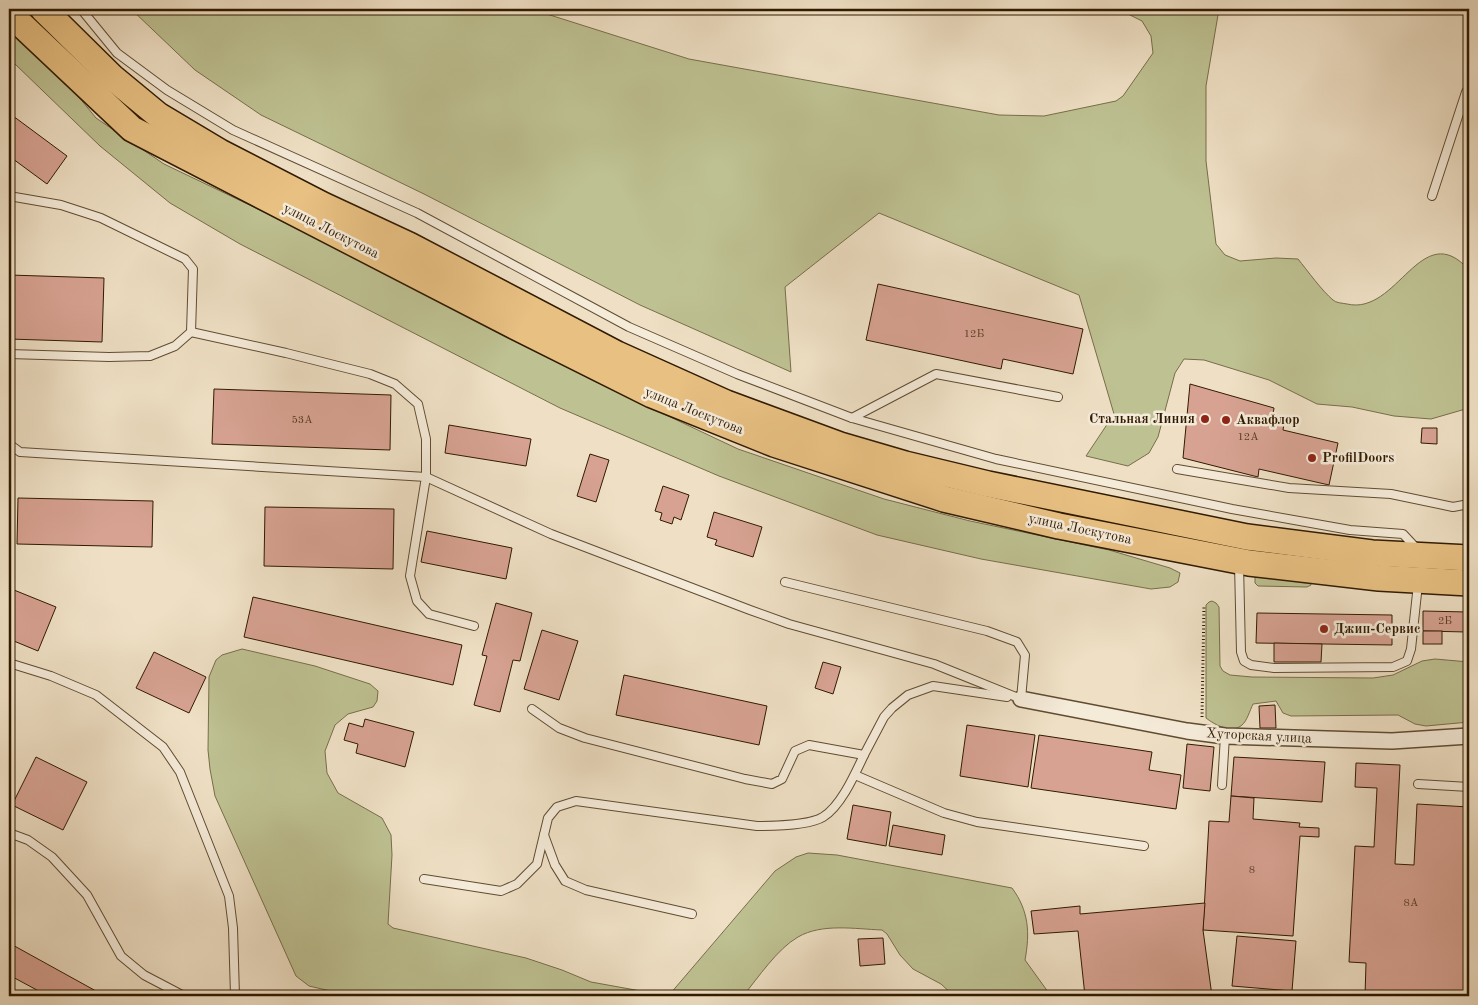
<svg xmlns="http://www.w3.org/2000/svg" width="1478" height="1005" viewBox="0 0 1478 1005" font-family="'Old Standard TT',serif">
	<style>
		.green { fill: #bec192; stroke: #776e49 }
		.building { fill: #d7a292; stroke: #301a00 }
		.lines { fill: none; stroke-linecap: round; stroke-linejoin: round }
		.service-casing { stroke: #604c31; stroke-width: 10 }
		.minor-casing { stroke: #604c31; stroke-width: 18 }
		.primary-casing { stroke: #301a00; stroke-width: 28 }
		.path { stroke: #301a00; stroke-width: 3; stroke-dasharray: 1 2.5; stroke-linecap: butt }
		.service { stroke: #f5ebd9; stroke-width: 8 }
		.minor { stroke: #f5ebd9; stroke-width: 15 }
		.primary { stroke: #e8c082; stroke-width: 25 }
		.poi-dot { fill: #8f2418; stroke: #f5ebd9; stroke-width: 2 }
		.labels { text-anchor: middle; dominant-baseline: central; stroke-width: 5; stroke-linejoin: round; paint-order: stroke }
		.number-label { font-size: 11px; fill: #5a3c24 }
		.street-label { font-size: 14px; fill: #301a00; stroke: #f5ebd9 }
		.poi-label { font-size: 14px; font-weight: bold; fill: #301a00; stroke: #f5ebd9; text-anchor: start }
	</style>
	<rect width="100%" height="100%" fill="#efe0c5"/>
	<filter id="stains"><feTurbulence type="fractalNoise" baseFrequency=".004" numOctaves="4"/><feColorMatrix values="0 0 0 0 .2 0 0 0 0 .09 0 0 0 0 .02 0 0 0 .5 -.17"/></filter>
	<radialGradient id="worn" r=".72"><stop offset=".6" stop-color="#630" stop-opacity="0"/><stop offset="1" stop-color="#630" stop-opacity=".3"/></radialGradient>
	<!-- green -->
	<g class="green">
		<path d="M131 9H531L689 59 999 115 1044 116 1116 101 1123 96 1153 53 1151 36 1142 21 1118 9H1219L1206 86V161L1216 244 1225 255 1240 261 1276 258 1298 259C1307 270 1322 291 1333 300 1336 303 1342 303 1347 304 1398 316 1421 216 1469 270V408L1431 419 1394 416 1352 407 1317 404 1269 380 1204 360 1184 359 1175 373 1158 437 1149 453 1128 466 1086 456 1114 414 1079 295 879 213 785 287 791 372 640 305 424 194 261 115 195 70Z"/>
		<path d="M9 23 60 74 96 118 164 164 456 304 592 380 738 449 884 499 970 521 1109 550 1170 568 1180 573 1178 582 1170 587 1151 589 981 559 877 535 719 476 560 408 240 244 170 203 100 146 15 64 9 56Z"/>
		<path d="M1255 577 1310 580 1311 585 1307 587 1258 586 1255 583Z"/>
		<path d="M1212 601 1216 603 1219 607 1220 666 1223 671 1230 675 1252 677 1373 678 1393 675 1422 661 1435 659 1469 662V722L1426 726 1415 724 1398 715 1291 716 1283 713 1276 701 1253 704C1250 710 1247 721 1242 725 1232 734 1215 725 1206 718V605L1209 602Z"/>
		<path d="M242 649 315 666 370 684 378 691 377 701 373 707 348 714 335 725 325 751 327 773 338 793 382 818 391 835 392 855 388 924 393 928 526 958 562 970 591 982 663 995 670 994 775 871 796 857 808 853 837 855 1012 888C1029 911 1030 933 1025 960L1051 996H954L941 984 913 969 900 955 887 934 882 930C855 929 822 923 798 937 777 949 758 978 743 996H352L309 986 296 976 215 796 210 769 208 750 209 677 216 660 222 655Z"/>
	</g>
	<!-- building -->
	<g class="building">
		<path d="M9 113 67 156 47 184 9 156Z"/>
		<path d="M9 275 104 278 102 342 9 339Z"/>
		<path d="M878 284 1083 329 1073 374 1003 359 1001 369 866 340Z"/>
		<path d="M1190 384 1274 408 1272 421 1284 424 1283 430 1338 443 1329 485 1259 469 1258 477 1183 458Z"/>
		<path d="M214 389 391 395 390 450 212 444Z"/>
		<path d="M449 425 531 439 526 466 445 453Z"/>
		<path d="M1422 428H1437V444L1421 443Z"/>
		<path d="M590 454 609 460 596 502 577 496Z"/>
		<path d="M663 486 689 495 681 520 674 517 672 524 660 520 662 513 655 511Z"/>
		<path d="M18 498 153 501 152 547 17 544Z"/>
		<path d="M265 507 394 509 393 569 264 566Z"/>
		<path d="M714 512 762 527 753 557 715 545 717 540 707 537Z"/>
		<path d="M427 531 512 548 506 579 421 562Z"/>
		<path d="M9 588 56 607 38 651 9 639Z"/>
		<path d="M253 597 462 645 453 685 244 637Z"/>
		<path d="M496 603 532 613 520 661 513 660 500 712 474 705 487 656 482 655Z"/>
		<path d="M1423 611 1467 612V632L1423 631Z"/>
		<path d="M1257 613 1392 615V645L1256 643Z"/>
		<path d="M542 630 578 641 559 700 524 689Z"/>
		<rect x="1423" y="631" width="19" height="13"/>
		<path d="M1274 643 1322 644 1321 662H1274Z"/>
		<path d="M154 652 206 677 189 713 136 688Z"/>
		<path d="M823 662 841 667 833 694 815 688Z"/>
		<path d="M624 675 767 706 759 745 616 715Z"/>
		<path d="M1275 705 1276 728H1260L1259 706Z"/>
		<path d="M365 719 414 732 405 767 356 753 358 744 344 740 349 723 363 727Z"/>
		<path d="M967 725 1035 735 1028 787 960 776Z"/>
		<path d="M1039 735 1152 752 1149 770 1181 775 1176 809 1031 788Z"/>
		<path d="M1187 744 1214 747 1210 791 1183 788Z"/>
		<path d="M36 757 87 782 63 830 12 805Z"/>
		<path d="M1234 757 1325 762 1322 802 1231 796Z"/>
		<path d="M1356 763 1400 765 1395 864 1414 865 1417 804 1469 807V941L1466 996H1365L1366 963 1349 962 1355 846 1374 847 1377 788 1355 787Z"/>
		<path d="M1231 796 1254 798 1253 819 1300 823 1299 827 1319 828V837L1300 836 1293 936 1203 930 1209 821 1229 822Z"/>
		<path d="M853 805 891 812 886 846 847 839Z"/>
		<path d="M893 825 945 835 942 855 889 846Z"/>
		<path d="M1205 903 1203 930 1212 996H1085L1078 931 1034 934 1031 911 1080 906V914Z"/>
		<path d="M1237 936 1296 941 1292 991 1232 986Z"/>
		<path d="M883 938 885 964 860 966 858 939Z"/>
		<path d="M9 943 105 996H48L9 975Z"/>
	</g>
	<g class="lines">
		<!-- service casing -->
		<g class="service-casing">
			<g id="service">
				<path d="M81 9 117 53 167 90 233 130 417 213 629 327 737 374 852 418 996 459 1232 509 1350 530 1403 534 1417 549"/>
				<path d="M9 196 61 205 101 218 185 259 193 269 191 332"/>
				<path d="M1432 196 1466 92 1469 87"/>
				<path d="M9 354 109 357 150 356 175 346 191 332 286 353 370 374 395 384 418 404 426 439V477L410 576 417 601 429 614 474 626"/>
				<path d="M852 418 936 374 1058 397"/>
				<path d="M9 444 20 452 426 477 551 534 750 610 789 624 934 664 1021 699"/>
				<path d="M1177 469 1289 488 1391 494 1453 507 1469 504"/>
				<path d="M1239 564 1241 652 1244 661 1251 665 1274 668 1393 667 1407 661 1411 649 1418 584"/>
				<path d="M785 582 987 631 1017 642 1025 655 1021 699"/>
				<path d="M9 663 51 676 96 695 163 747 180 772 229 896 233 928 235 996"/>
				<path d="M532 709 559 728 585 738 745 779 772 784 782 779 795 751 809 745 864 755 884 717 892 708 908 695 933 686 1007 697"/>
				<path d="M855 775 944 813 977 822 1144 846"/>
				<path d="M1418 784 1469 787"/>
				<path d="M1222 785 1225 736"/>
				<path d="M9 833 28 840 52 857 87 895 121 956 144 975 184 996"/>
				<path d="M544 835 555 865 565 881 586 890 692 914"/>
				<path d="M424 879 501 891 517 884 537 864 548 818 557 807 576 801 757 826C773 826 810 825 823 817 841 806 855 774 864 755"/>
			</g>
		</g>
		<!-- minor casing -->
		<g class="minor-casing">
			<path id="minor" d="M1021 699 1187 731 1225 736 1392 741 1469 736"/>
		</g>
		<!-- primary casing -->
		<g class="primary-casing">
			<g id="primary">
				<path d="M43 9 112 77 158 115 220 152 323 205 409 245 617 354 726 403 840 445 905 464 988 484 1247 537 1372 553 1469 558"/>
				<path d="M9 13 132 129 510 324 652 395 774 444 944 499 1059 526 1249 563 1379 578 1469 583"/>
			</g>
		</g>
		<!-- path -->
		<path class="path" d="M1202 717 1204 605"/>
		<!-- service -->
		<use href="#service" class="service"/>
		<!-- minor -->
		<use href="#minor" class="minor"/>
		<!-- primary -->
		<use href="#primary" class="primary"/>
	</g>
	<!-- markers -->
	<g class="poi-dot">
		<circle cx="1205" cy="419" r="5"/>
		<circle cx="1226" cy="420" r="5"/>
		<circle cx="1312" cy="458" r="5"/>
		<circle cx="1324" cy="629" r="5"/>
	</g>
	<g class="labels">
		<!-- number labels -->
		<g class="number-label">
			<text x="974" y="334">12Б</text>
			<text x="302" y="420">53А</text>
			<text x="1248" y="437">12А</text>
			<text x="1445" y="621">2Б</text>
			<text x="1252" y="870">8</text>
			<text x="1411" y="903">8А</text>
		</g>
		<!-- street labels -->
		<g class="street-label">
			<text transform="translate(331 231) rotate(27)">улица Лоскутова</text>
			<text transform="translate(694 411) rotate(22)">улица Лоскутова</text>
			<text transform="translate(1080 529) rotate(12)">улица Лоскутова</text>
			<text transform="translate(1259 736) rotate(3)">Хуторская улица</text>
		</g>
		<!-- poi labels -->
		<g class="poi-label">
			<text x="1195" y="419" text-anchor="end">Стальная Линия</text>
			<text x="1236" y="420">Аквафлор</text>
			<text x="1322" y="458">ProfilDoors</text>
			<text x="1334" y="629">Джип-Сервис</text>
		</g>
	</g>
	<!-- margin -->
	<rect width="1478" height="1005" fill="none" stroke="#efe0c5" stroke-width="30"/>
	<rect x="10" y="10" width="1458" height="985" fill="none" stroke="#301a00" stroke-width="2.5"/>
	<rect x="15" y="15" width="1448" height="975" fill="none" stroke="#301a00"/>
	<rect width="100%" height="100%" filter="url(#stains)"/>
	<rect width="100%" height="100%" fill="url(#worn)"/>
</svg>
